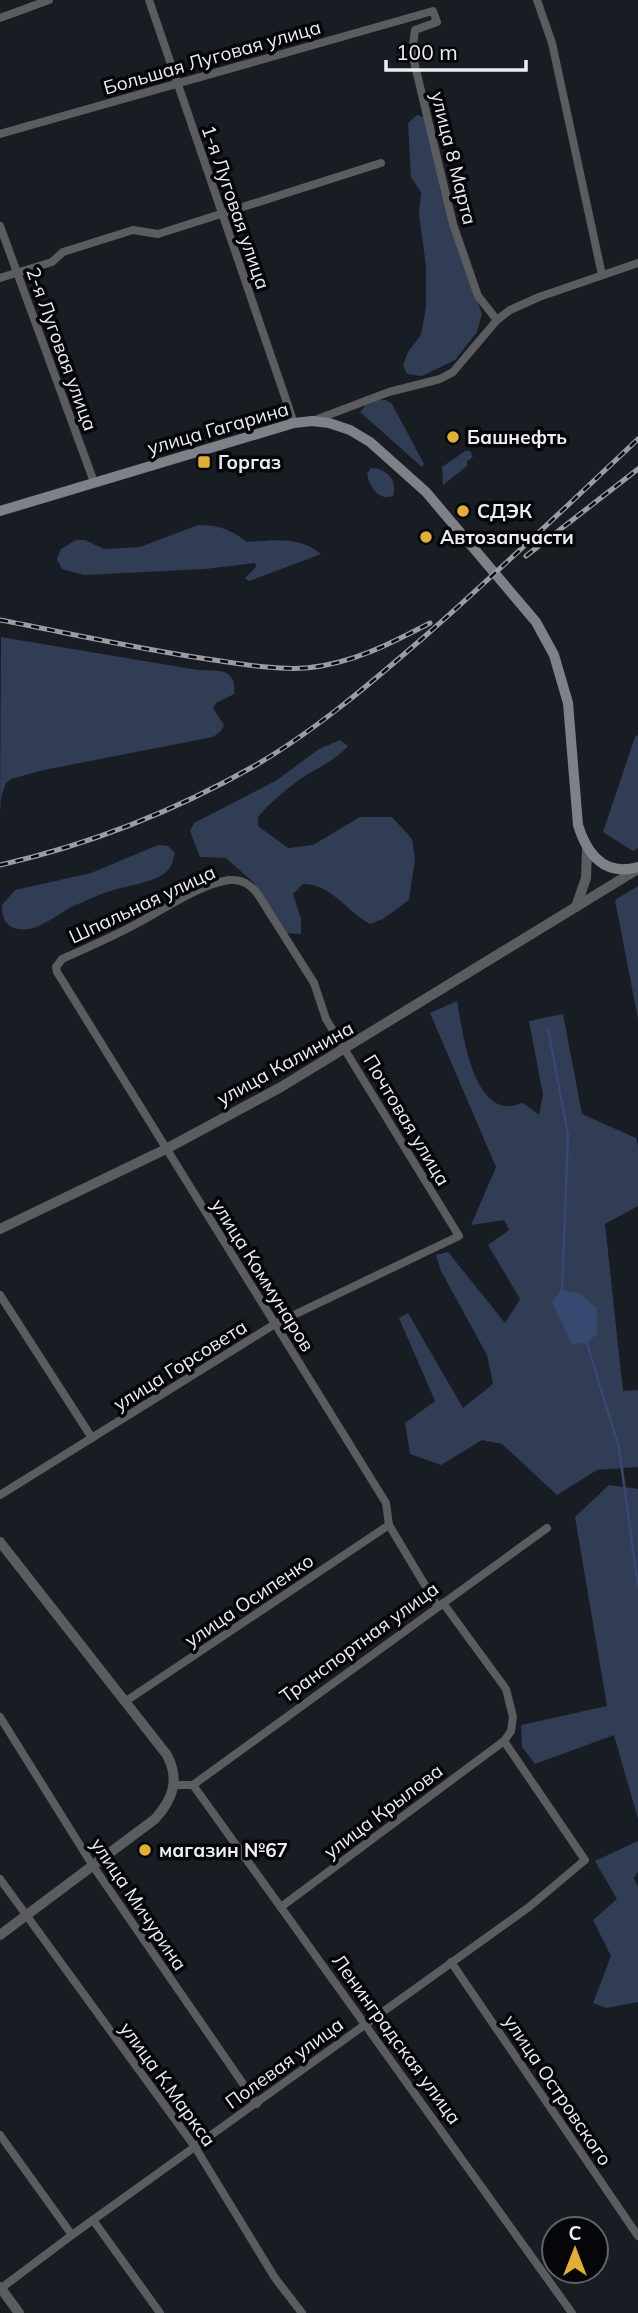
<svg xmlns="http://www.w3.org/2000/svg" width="638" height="2313" viewBox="0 0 638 2313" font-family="Mulish,sans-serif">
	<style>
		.green { fill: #313c55 }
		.water { fill: #374871 }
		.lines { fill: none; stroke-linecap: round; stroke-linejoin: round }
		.stream { stroke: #374871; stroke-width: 2.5 }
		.minor { stroke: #5a5c60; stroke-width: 8 }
		.tertiary { stroke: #5a5c60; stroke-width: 10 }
		.secondary { stroke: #7e8188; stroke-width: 10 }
		.rail-casing { stroke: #999ca2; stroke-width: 5 }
		.rail { stroke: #050609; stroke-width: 2.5; stroke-dasharray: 8; stroke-linecap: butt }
		.poi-dot { fill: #e1af34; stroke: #050609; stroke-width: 2.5 }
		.labels { text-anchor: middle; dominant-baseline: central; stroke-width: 7; stroke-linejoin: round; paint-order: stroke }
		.street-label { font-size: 19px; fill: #ebeef3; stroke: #050609 }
		.poi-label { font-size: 19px; font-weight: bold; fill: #ebeef3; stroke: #050609; text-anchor: start }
	</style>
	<rect width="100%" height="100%" fill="#181c23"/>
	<!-- green -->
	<g class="green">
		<path d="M417 115 429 119 450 225 482 314 477 332 455 360 422 376 407 374 403 365 408 352 421 335 426 307V266L419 214 421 192 411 177 408 123Z"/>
		<path d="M379 400H386L392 404 424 464 422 467 360 412 366 405Z"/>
		<path d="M465 451H470L473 457 467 461V466L443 485 442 467Z"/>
		<path d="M371 468C387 468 398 481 393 496 378 501 370 487 367 474Z"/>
		<path d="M198 525C219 525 230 529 247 542 273 540 300 536 321 554L249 581 245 578 256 567 255 563 205 569 84 575 62 569 57 559 61 549 76 540H85L104 549 140 547Z"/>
		<path d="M1 637 198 670C218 671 237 667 234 694L216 703 213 708 224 725 221 731 213 737 44 770 11 779 6 783 1 797 0 814Z"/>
		<path d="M638 735V848L633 851 603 832 635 737Z"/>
		<path d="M340 740 348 746C334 762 316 768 299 780 284 791 270 803 258 817V826L288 848 313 845 360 817H392L412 839 415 859 409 900 383 919 370 924C347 912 332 884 303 884L293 894 301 919V934L285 933 253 882 226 858 200 857 190 831 194 823 277 780 319 749Z"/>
		<path d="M158 845 168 846 175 853C173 860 172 868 166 872 153 883 129 885 114 890 102 893 90 899 78 904 60 911 39 933 18 929 5 927 2 917 2 905L15 890 91 873Z"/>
		<path d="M638 886V1019L615 900Z"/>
		<path d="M457 1001C462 1028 471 1104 507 1106 511 1107 518 1104 523 1103L539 1115 543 1095 529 1021 563 1014 582 1114 636 1138 638 1146V1206L605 1224 623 1391 638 1390V1467L597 1470 557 1495 502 1444 482 1440 441 1465 410 1454 405 1423 435 1401 399 1318 408 1313 463 1408 493 1384 487 1355 441 1271 436 1255 448 1252 505 1323 520 1299 488 1245 509 1230 504 1220 471 1225 496 1167 430 1013Z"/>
		<path d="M609 1485 638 1489V1819L614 1735 535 1764 522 1747 521 1725 607 1706 575 1517Z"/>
		<path d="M638 1841V1872L634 1878 638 1887V2002L606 2008 593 2003 611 1956 593 1920 617 1899 595 1861Z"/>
	</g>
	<!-- water -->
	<path class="water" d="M561 1290 579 1293 597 1308V1334L587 1343 572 1344 552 1302Z"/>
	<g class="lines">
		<!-- stream -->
		<g class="stream">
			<path d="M548 1029 568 1135 562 1291"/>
			<path d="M586 1340 619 1448 638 1586"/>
		</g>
		<!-- minor -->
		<g class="minor">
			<path d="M149 0 294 423"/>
			<path d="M537 0 552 43 602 275"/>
			<path d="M0 18 49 0"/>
			<path d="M0 134 433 11 437 22 415 30 412 53 453 224 478 296 497 320"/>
			<path d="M0 226 94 482"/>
			<path d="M0 278 52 262 63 252 133 230 158 234 381 163"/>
			<path d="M315 420 389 392 440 379 453 372 497 320 510 310 539 297 638 263"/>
			<path d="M0 1295 92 1438"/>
			<path d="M0 1495 275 1324 459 1236 326 1019 314 983 257 893C249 884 242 879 229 880 200 884 163 910 136 924 112 937 87 948 62 959L56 967 57 972 386 1503 389 1525 438 1607"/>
			<path d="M126 1701 389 1525"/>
			<path d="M0 1717 93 1866 257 2104"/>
			<path d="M175 1785H193"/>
			<path d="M193 1785 572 2313"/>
			<path d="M193 1785 547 1528"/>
			<path d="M0 1879 195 2147 275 2278 302 2313"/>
			<path d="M281 1907 504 1741"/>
			<path d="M451 1962 638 2236"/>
			<path d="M0 2135 72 2235"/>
			<path d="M93 2220 160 2313"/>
			<path d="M0 2289 72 2235 529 1907 585 1860 504 1741 511 1731 513 1717 506 1689 443 1603"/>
		</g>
		<!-- tertiary -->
		<g class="tertiary">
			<path d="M576 907 586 878 587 850"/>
			<path d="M0 1229 166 1149 281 1087 638 869"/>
			<path d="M0 1542 167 1755C180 1780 173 1799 155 1819L0 1935"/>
			<path d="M0 2287 19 2313"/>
		</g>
		<!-- secondary -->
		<path class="secondary" d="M0 511 294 423 312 421 329 423 350 430 370 442 426 492 536 622 554 655 568 703 578 825C587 854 604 877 638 867"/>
		<!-- rail casing -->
		<g class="rail-casing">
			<g id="rail">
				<path d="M526 556 638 469"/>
				<path d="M0 620C73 634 147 651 221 661 248 665 278 670 306 668 351 664 390 644 430 623"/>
				<path d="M0 865C88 845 177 810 256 765 316 730 371 683 424 637 497 573 567 506 638 439"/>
			</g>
		</g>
		<!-- rail -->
		<use href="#rail" class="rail"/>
	</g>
	<!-- markers -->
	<g class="poi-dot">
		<circle cx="453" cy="437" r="7"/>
		<rect x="197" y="455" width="14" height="14" rx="3.5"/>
		<circle cx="463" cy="511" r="7"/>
		<circle cx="426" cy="537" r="7"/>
		<circle cx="145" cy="1850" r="7"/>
	</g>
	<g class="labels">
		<!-- street labels -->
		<g class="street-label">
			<text transform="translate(212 57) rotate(-16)">Большая Луговая улица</text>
			<text transform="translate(454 158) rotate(76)">улица 8 Марта</text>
			<text transform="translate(236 207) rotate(71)">1-я Луговая улица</text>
			<text transform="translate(62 349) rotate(70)">2-я Луговая улица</text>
			<text transform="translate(218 428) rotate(-16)">улица Гагарина</text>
			<text transform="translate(142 904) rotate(-25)">Шпальная улица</text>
			<text transform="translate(285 1063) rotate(-29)">улица Калинина</text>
			<text transform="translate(407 1120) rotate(59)">Почтовая улица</text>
			<text transform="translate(263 1275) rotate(58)">улица Коммунаров</text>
			<text transform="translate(180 1365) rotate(-32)">улица Горсовета</text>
			<text transform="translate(249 1600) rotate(-34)">улица Осипенко</text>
			<text transform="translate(359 1642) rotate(-36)">Транспортная улица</text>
			<text transform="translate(383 1811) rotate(-37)">улица Крылова</text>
			<text transform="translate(139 1904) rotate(56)">улица Мичурина</text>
			<text transform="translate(397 2039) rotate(54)">Ленинградская улица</text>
			<text transform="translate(284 2063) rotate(-36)">Полевая улица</text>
			<text transform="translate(168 2084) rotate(54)">улица К.Маркса</text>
			<text transform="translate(558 2090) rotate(56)">улица Островского</text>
		</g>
		<!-- poi labels -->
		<g class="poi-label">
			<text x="467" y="437">Башнефть</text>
			<text x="218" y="462">Горгаз</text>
			<text x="477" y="511">СДЭК</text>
			<text x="440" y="537">Автозапчасти</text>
			<text x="159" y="1850">магазин №67</text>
		</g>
	</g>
	<!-- north arrow -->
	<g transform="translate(575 2250)"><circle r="33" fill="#050609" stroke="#616367" stroke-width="2"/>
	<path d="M0-5L12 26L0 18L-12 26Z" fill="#e1af34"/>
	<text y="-10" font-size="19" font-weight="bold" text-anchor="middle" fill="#ebeef3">С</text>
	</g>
	<!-- scale -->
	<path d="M386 60v10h140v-10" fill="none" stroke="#ebeef3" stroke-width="3.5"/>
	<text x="396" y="60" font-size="21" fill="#ebeef3" stroke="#050609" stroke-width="5" paint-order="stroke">100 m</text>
</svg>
